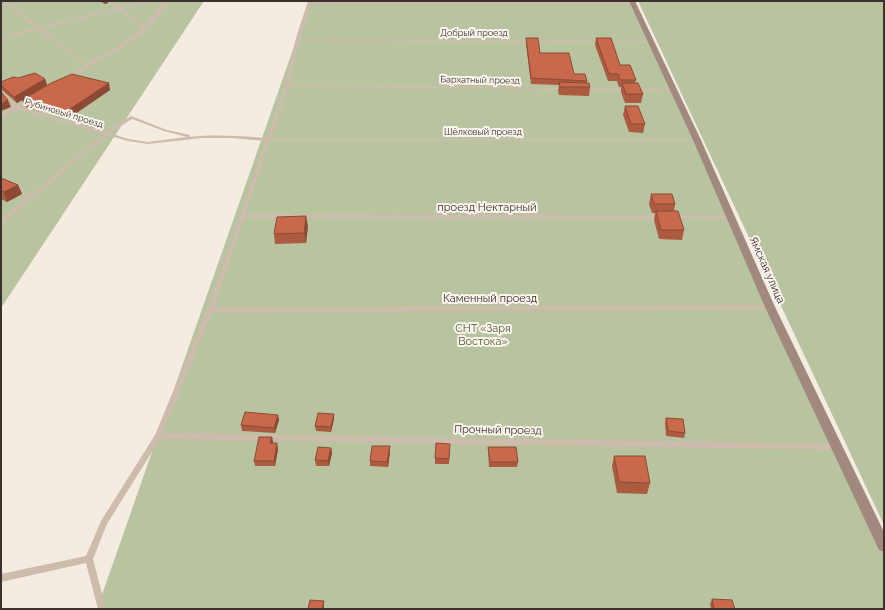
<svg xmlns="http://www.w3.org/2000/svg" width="885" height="610" viewBox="0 0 885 610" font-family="Raleway,sans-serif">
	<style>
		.green { fill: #b8c4a0 }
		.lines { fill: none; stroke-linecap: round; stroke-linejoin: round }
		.lane { fill: #cdbbac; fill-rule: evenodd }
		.street { fill: #cdbbac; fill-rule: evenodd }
		.secondary { fill: #a18a7d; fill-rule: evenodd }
		.wall { fill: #ac5a40 }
		.shaded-wall { fill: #8c4a34 }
		.building { fill: #c8694b; stroke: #8c4a34 }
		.labels { text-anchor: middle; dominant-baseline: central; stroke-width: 4; stroke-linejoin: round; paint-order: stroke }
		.far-street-label { font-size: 9px; fill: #3b302b; stroke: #fbf5ee }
		.street-label { font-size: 11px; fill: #3b302b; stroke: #fbf5ee }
		.park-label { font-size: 11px; fill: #4a5a2e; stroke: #fbf5ee }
	</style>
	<rect width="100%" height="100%" fill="#f4ebe1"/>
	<!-- green -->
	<g class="green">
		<path d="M1 1H204L1 308Z"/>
		<path d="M310 1H632L884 546V609H97Z"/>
		<path d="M638 1H884V525Z"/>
	</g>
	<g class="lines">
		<!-- lane -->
		<g class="lane">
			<path d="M2 1H6L40 27 117 8 107 1H111L120 7 146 1H152L122 9 146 27V29H144L119 10 42 29 88 65V67H87L38 30 1 39V37L36 28Z"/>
			<path d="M308 1H312L311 2H633L635 3 633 4H311L300 39 651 41 653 42 651 43 299 41 289 84 565 88 567 89 565 90 289 86 271 139H697L699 140 697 141H270L245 214 662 215 665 217 662 219 244 218 214 308 770 305 773 307 770 309 212 312 163 433 838 444 841 445 842 447 841 449 838 450 160 439 107 524 93 559 106 609H98L86 563 1 582V574L86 556 101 521 155 435 207 310 266 141 231 138H202L148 144 128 141 107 135 3 223 1 224V219L29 196 1 182V179L32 194 103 134 15 109 1 94V91L19 107 106 132 131 116 167 130 190 135V136L189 137C215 134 241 136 267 138L284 89 296 38ZM132 119 164 131 187 137 148 142 128 139 110 133Z"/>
			<path d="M581 88 673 89 675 90 673 91 582 90H581Z"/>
			<path d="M672 215H731L734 217 731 219 670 218 669 217 670 216Z"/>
		</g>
		<!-- street -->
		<g class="street">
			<path d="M165 1H171L149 27 131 42 64 82H60V80L127 40 145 25Z"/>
			<path d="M35 95 37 96V98L1 119V114Z"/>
		</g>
		<!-- secondary -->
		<path class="secondary" d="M629 1H635L701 140 775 307 884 532V552L879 550 765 307 693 140Z"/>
	</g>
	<!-- wall -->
	<g class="wall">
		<path d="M99 1H107L108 3 105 4Z"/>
		<path d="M526 38 540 53 574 74 587 81V83L590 87 589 96 559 95 558 91 559 85 531 84 526 44Z"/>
		<path d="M596 38 620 65 636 80 635 83 643 94 641 103H625L621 92V87H619L617 81H608L595 45Z"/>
		<path d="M18 78 45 79 47 85 110 90 69 118 25 107 22 100 17 103 2 90H1V82Z"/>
		<path d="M625 106 645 124 643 133 629 132 623 115Z"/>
		<path d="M1 178 18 185 22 194 7 202 1 199Z"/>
		<path d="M651 194 675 204 674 211 684 230 682 240 659 239 654 220 655 213H652L649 204Z"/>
		<path d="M308 226 306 243 275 244 274 234Z"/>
		<path d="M334 414V419L331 432 316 431 315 426Z"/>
		<path d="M278 415 279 420 275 433 242 431 241 425Z"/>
		<path d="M666 418 685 433 684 438 666 436 665 423Z"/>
		<path d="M272 437 273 443 278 449 275 466H255L254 461Z"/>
		<path d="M450 444 449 464H435V458Z"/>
		<path d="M488 447 518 462 517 467H489Z"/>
		<path d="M331 448 332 453 329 466H316L315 460Z"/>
		<path d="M390 452 388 467 370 466V461Z"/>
		<path d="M614 456 650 483 647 494 617 493 612 466Z"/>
		<path d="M712 599 735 609H711L710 604Z"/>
	</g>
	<!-- shaded-wall -->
	<g class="shaded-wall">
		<path d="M104 1H107L108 3 105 4Z"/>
		<path d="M45 79 47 85 17 103 14 97Z"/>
		<path d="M109 83 110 90 69 118 67 111Z"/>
		<path d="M8 100 11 107 1 111V104Z"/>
		<path d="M18 185 22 194 7 202 4 192Z"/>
		<path d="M306 216 308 226 306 243 304 233Z"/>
		<path d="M334 414V419L331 432V427Z"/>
		<path d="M278 415 279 420 275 433 274 428Z"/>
		<path d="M272 437 273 442 272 449 270 443Z"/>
		<path d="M277 443 278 449 275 466 274 461Z"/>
		<path d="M390 446V452L388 467 387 462Z"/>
		<path d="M331 448 332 453 329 466 328 461Z"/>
		<path d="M324 601V609H322Z"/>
	</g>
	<!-- building -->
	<g class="building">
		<path d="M526 38H538L540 53H569L574 74H585L587 81 531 78Z"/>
		<path d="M596 38H611L620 65H630L636 80H620L618 74H609Z"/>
		<path d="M35 73 45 79 14 97 1 85V82L13 77 18 78Z"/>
		<path d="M72 74 109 83 67 111 22 100 51 83Z"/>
		<path d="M559 82 589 83 590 87H560Z"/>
		<path d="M622 83H638L643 94H626Z"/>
		<path d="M1 92 8 100 1 104Z"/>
		<path d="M625 106H638L645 124H631Z"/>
		<path d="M1 178 18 185 4 192 1 191Z"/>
		<path d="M651 194H672L675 204H654Z"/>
		<path d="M656 211H678L684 230H661Z"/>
		<path d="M306 216 304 233 274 234 277 217Z"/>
		<path d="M245 412 278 415 274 428 241 425Z"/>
		<path d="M318 413 334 414 331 427 315 426Z"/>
		<path d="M666 418 683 419 685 433 668 431Z"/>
		<path d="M259 437H272L270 443H277L274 461H254Z"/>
		<path d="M436 443 450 444 449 459 435 458Z"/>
		<path d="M372 446H390L387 462 370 461Z"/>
		<path d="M318 447 331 448 328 461 315 460Z"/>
		<path d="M488 447H516L518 462H490Z"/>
		<path d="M614 456H645L650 483 619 482Z"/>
		<path d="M712 599 732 600 735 609H714Z"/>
		<path d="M310 600 324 601 322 609H308Z"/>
	</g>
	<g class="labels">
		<!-- far-street labels -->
		<g class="far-street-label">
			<text x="474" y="33">Добрый проезд</text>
			<text transform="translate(480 80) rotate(1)">Бархатный проезд</text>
			<text transform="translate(64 113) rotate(17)">Рубиновый проезд</text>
			<text x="483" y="132">Шёлковый проезд</text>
		</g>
		<!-- street labels -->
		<g class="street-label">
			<text x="487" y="207">проезд Нектарный</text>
			<text transform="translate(767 270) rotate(66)">Ямская улица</text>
			<text x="490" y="298">Каменный проезд</text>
			<text transform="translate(498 430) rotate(1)">Прочный проезд</text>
		</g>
		<!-- park labels -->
		<g class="park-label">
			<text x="483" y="328">СНТ «Заря<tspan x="483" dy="13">Востока»</tspan></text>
		</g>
	</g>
	<!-- border -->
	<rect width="885" height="610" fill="none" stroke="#3b302b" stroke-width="4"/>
</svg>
